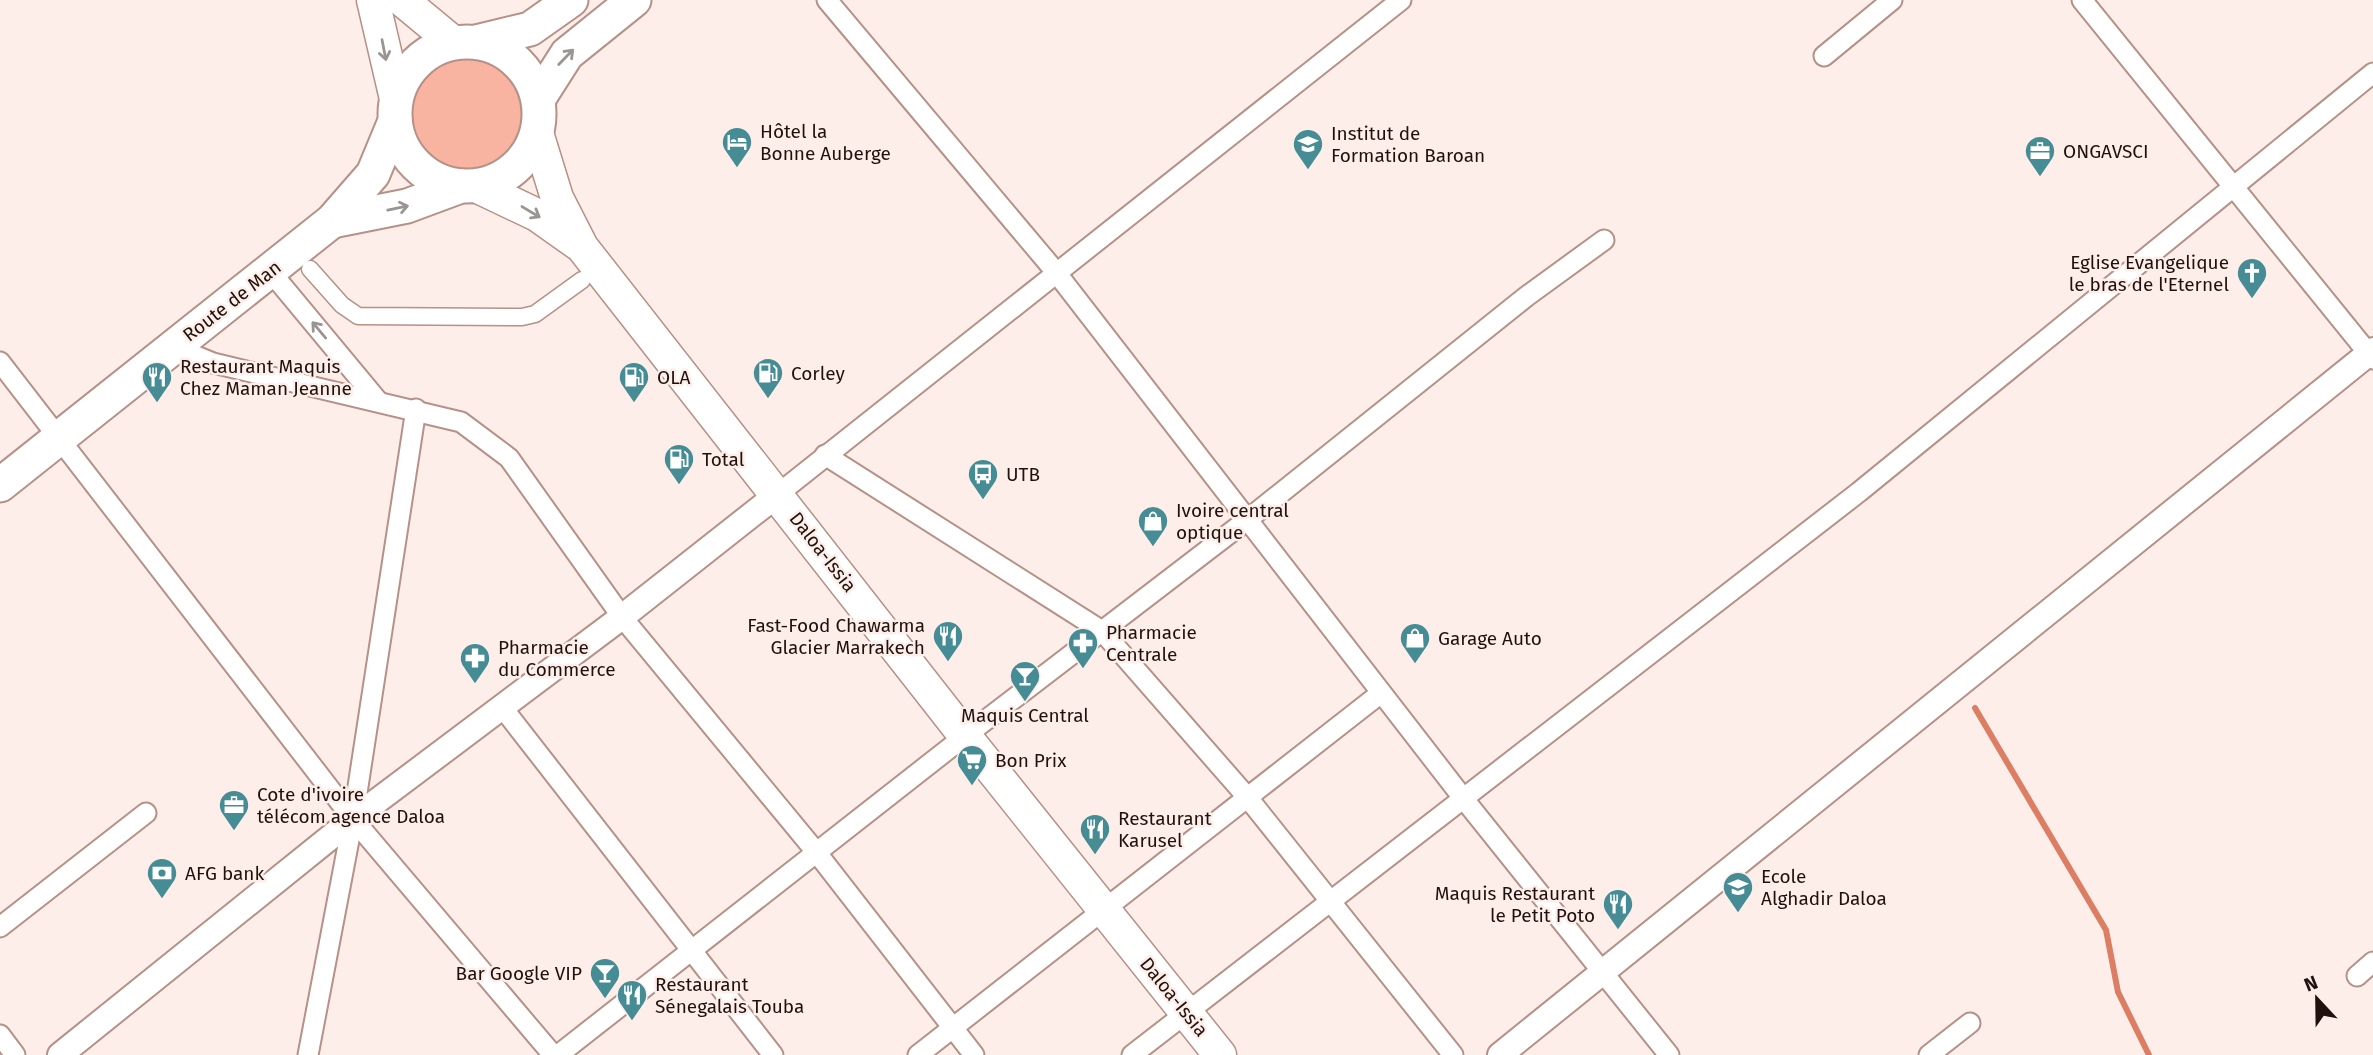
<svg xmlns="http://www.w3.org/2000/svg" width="2373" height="1055" viewBox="0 0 2373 1055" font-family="'Fira Sans',sans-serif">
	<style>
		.green { fill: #f9b4a1 }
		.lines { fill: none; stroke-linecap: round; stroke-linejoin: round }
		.stream { stroke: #db7e64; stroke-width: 6 }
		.pedestrian-casing { stroke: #b59187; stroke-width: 19 }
		.minor-casing { stroke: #b59187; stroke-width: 23 }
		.tertiary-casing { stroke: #b59187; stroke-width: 28 }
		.primary-casing { stroke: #b59187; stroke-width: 35 }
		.trunk-casing { stroke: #b59187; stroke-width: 37 }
		.pedestrian { stroke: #fff; stroke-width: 16 }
		.minor { stroke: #fff; stroke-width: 19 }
		.tertiary { stroke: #fff; stroke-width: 24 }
		.primary { stroke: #fff; stroke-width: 32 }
		.trunk { stroke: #fff; stroke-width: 33 }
		.oneway { stroke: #9a9493 }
		.labels { text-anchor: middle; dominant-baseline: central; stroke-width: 5; stroke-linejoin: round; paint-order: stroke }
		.poi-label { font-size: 19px; fill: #1f120e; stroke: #feeeea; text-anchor: start }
		.street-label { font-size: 19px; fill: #1f120e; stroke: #feeeea }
	</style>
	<rect width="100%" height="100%" fill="#feeeea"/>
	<!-- green -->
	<circle class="green" cx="468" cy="114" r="59"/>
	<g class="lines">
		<!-- stream -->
		<path class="stream" d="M1975 708 2106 930 2118 992 2149 1055"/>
		<!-- pedestrian casing -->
		<g class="pedestrian-casing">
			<path id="pedestrian" d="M310 269 342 305 358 316 522 317 535 314 582 280"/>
		</g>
		<!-- minor casing -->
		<g class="minor-casing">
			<g id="minor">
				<path d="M827 0 1055 271 1463 798 1669 1055"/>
				<path d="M2082 0 2373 359"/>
				<path d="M1824 56 1892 0"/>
				<path d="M270 271 378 401"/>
				<path d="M174 347 213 363 461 422 509 458 622 617 817 853 974 1055"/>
				<path d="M0 362 353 819 553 1055"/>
				<path d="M825 455 1102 631 1248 798 1453 1055"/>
				<path d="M778 494 1401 0"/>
				<path d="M502 707 773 1055"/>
				<path d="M0 927 146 813"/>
				<path d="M2357 976 2373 962"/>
				<path d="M0 1035 15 1055"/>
				<path d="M308 1055 353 819 416 409"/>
				<path d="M558 1055 965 736 1247 520 1527 296 1604 240"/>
				<path d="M918 1055 1381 693"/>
				<path d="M1132 1055 1859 492 2373 73"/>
				<path d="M1929 1055 1970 1023"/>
			</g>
		</g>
		<!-- tertiary casing -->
		<g class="tertiary-casing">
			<g id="tertiary">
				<path d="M60 1055 353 819 622 617 778 494"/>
				<path d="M1500 1055 2373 350"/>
			</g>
		</g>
		<!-- primary casing -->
		<g class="primary-casing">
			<g id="primary">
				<path d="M373 0 396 99"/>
				<path d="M402 0 454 43"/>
				<path d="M537 133 557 198 582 247 965 736 1220 1055"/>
				<path d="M476 186 537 215 578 244"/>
			</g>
		</g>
		<!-- trunk casing -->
		<g class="trunk-casing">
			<g id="trunk">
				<circle cx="467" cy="114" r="72"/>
				<path d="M476 42 530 29 571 0"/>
				<path d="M539 98 567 54 634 0"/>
				<path d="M332 221 407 206 461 186"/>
				<path d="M0 485 332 221 373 174 395 121"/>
			</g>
		</g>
		<!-- pedestrian -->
		<use href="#pedestrian" class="pedestrian"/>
		<!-- minor -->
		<use href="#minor" class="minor"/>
		<!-- tertiary -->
		<use href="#tertiary" class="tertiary"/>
		<!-- primary -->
		<use href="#primary" class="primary"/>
		<!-- trunk -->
		<use href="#trunk" class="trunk"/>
	</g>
	<!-- one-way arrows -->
	<defs><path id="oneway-shaft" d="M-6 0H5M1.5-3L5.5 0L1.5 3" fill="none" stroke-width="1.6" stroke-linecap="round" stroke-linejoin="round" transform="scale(1.75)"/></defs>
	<g class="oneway">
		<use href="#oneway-shaft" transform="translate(384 50) rotate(79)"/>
		<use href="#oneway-shaft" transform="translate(566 57) rotate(-46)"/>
		<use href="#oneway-shaft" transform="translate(398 208) rotate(-12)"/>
		<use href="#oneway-shaft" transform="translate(531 212) rotate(31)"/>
		<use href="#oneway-shaft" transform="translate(319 330) rotate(-130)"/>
	</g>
	<!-- icons -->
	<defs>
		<g id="hotel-pin" transform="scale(1.575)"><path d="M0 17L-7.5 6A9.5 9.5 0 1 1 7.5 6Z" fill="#468c95" stroke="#feeeea"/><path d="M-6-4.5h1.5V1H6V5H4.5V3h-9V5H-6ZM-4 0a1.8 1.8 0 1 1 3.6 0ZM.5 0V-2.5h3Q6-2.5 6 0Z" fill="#fff"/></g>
		<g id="school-pin" transform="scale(1.575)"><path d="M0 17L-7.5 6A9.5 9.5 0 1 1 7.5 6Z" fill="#468c95" stroke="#feeeea"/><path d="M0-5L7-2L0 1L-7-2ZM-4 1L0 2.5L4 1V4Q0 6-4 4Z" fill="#fff"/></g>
		<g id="office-pin" transform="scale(1.575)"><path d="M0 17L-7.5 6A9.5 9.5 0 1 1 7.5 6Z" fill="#468c95" stroke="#feeeea"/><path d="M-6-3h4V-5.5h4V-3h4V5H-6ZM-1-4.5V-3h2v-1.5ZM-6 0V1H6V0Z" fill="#fff"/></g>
		<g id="church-pin" transform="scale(1.575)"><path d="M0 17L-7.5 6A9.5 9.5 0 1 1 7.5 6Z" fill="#468c95" stroke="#feeeea"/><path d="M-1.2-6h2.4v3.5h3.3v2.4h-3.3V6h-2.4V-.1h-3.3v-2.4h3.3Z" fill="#fff"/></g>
		<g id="fuel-pin" transform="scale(1.575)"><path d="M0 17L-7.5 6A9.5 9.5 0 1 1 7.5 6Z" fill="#468c95" stroke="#feeeea"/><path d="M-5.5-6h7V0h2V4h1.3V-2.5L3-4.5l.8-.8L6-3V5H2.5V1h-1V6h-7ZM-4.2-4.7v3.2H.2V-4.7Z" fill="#fff"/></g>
		<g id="restaurant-pin" transform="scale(1.575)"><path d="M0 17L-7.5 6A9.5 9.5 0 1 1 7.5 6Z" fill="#468c95" stroke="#feeeea"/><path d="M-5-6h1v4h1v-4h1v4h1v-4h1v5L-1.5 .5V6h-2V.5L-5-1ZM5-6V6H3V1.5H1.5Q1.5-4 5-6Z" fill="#fff"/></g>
		<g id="bus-pin" transform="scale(1.575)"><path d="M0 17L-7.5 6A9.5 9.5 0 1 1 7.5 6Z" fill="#468c95" stroke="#feeeea"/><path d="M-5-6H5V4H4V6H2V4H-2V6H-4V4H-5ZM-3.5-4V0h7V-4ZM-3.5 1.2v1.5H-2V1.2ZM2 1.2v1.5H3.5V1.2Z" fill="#fff"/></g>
		<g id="shop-pin" transform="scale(1.575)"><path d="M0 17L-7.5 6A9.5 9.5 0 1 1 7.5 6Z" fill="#468c95" stroke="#feeeea"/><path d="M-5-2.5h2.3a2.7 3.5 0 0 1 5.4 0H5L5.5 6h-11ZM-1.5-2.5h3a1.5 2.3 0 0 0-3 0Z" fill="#fff"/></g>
		<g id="pharmacy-pin" transform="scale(1.575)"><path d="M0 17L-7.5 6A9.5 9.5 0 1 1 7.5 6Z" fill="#468c95" stroke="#feeeea"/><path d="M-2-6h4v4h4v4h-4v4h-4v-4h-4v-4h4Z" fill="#fff"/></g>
		<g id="bar-pin" transform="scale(1.575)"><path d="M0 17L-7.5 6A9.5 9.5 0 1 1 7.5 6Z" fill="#468c95" stroke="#feeeea"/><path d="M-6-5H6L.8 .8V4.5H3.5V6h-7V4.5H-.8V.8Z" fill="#fff"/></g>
		<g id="supermarket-pin" transform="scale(1.575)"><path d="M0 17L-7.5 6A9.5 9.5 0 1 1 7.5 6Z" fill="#468c95" stroke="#feeeea"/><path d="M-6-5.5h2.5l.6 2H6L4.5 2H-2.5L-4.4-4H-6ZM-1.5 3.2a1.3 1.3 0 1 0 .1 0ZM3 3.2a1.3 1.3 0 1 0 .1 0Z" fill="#fff"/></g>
		<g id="bank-pin" transform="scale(1.575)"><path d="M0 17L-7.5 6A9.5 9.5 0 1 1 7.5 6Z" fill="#468c95" stroke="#feeeea"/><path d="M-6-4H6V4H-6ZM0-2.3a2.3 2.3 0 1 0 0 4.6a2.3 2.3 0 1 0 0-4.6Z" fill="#fff"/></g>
	</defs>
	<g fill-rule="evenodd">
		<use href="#hotel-pin" x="737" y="142"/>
		<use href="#school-pin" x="1308" y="144"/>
		<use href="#office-pin" x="2040" y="151"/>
		<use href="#church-pin" x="2252" y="273"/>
		<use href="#fuel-pin" x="768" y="373"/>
		<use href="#restaurant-pin" x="157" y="377"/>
		<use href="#fuel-pin" x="634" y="377"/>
		<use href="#fuel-pin" x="679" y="459"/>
		<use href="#bus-pin" x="983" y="474"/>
		<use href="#shop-pin" x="1153" y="521"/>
		<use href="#restaurant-pin" x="948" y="636"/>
		<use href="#shop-pin" x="1415" y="638"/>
		<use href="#pharmacy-pin" x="1083" y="643"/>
		<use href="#pharmacy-pin" x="475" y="658"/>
		<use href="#bar-pin" x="1025" y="676"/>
		<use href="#supermarket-pin" x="972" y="760"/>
		<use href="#office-pin" x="234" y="805"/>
		<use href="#restaurant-pin" x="1095" y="829"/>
		<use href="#bank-pin" x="162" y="873"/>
		<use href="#school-pin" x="1738" y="887"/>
		<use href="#restaurant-pin" x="1618" y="904"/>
		<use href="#bar-pin" x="605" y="973"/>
		<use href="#restaurant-pin" x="632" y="995"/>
	</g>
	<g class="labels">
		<!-- poi labels -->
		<g class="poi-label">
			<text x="760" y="131">Hôtel la<tspan x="760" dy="22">Bonne Auberge</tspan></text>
			<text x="1331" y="133">Institut de<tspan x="1331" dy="22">Formation Baroan</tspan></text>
			<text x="2063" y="151">ONGAVSCI</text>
			<text x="2229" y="262" text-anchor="end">Eglise Evangelique<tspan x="2229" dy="22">le bras de l'Eternel</tspan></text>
			<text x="180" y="366">Restaurant Maquis<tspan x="180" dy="22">Chez Maman Jeanne</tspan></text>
			<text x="791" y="373">Corley</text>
			<text x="657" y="377">OLA</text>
			<text x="702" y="459">Total</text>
			<text x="1006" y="474">UTB</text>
			<text x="1176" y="510">Ivoire central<tspan x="1176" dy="22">optique</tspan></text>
			<text x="925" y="625" text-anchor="end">Fast-Food Chawarma<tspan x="925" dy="22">Glacier Marrakech</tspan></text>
			<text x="1106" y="632">Pharmacie<tspan x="1106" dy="22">Centrale</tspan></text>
			<text x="1438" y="638">Garage Auto</text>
			<text x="498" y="647">Pharmacie<tspan x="498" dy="22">du Commerce</tspan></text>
			<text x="1025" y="715" text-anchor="middle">Maquis Central</text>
			<text x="995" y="760">Bon Prix</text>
			<text x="257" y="794">Cote d'ivoire<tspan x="257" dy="22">télécom agence Daloa</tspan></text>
			<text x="1118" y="818">Restaurant<tspan x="1118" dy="22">Karusel</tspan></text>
			<text x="185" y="873">AFG bank</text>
			<text x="1761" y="876">Ecole<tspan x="1761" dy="22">Alghadir Daloa</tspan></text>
			<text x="1595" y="893" text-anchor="end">Maquis Restaurant<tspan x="1595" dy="22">le Petit Poto</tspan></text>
			<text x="582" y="973" text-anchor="end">Bar Google VIP</text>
			<text x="655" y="984">Restaurant<tspan x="655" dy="22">Sénegalais Touba</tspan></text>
		</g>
		<!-- street labels -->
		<g class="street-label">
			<text transform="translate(232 301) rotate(-38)">Route de Man</text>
			<text transform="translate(823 552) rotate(52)">Daloa-Issia</text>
			<text transform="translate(1174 997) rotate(51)">Daloa-Issia</text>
		</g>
	</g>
	<!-- north arrow -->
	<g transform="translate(2317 999) rotate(338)" stroke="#feeeea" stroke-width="5" paint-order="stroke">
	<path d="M0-5L12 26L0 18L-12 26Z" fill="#1f120e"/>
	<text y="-10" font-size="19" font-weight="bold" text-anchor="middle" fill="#1f120e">N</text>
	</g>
</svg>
